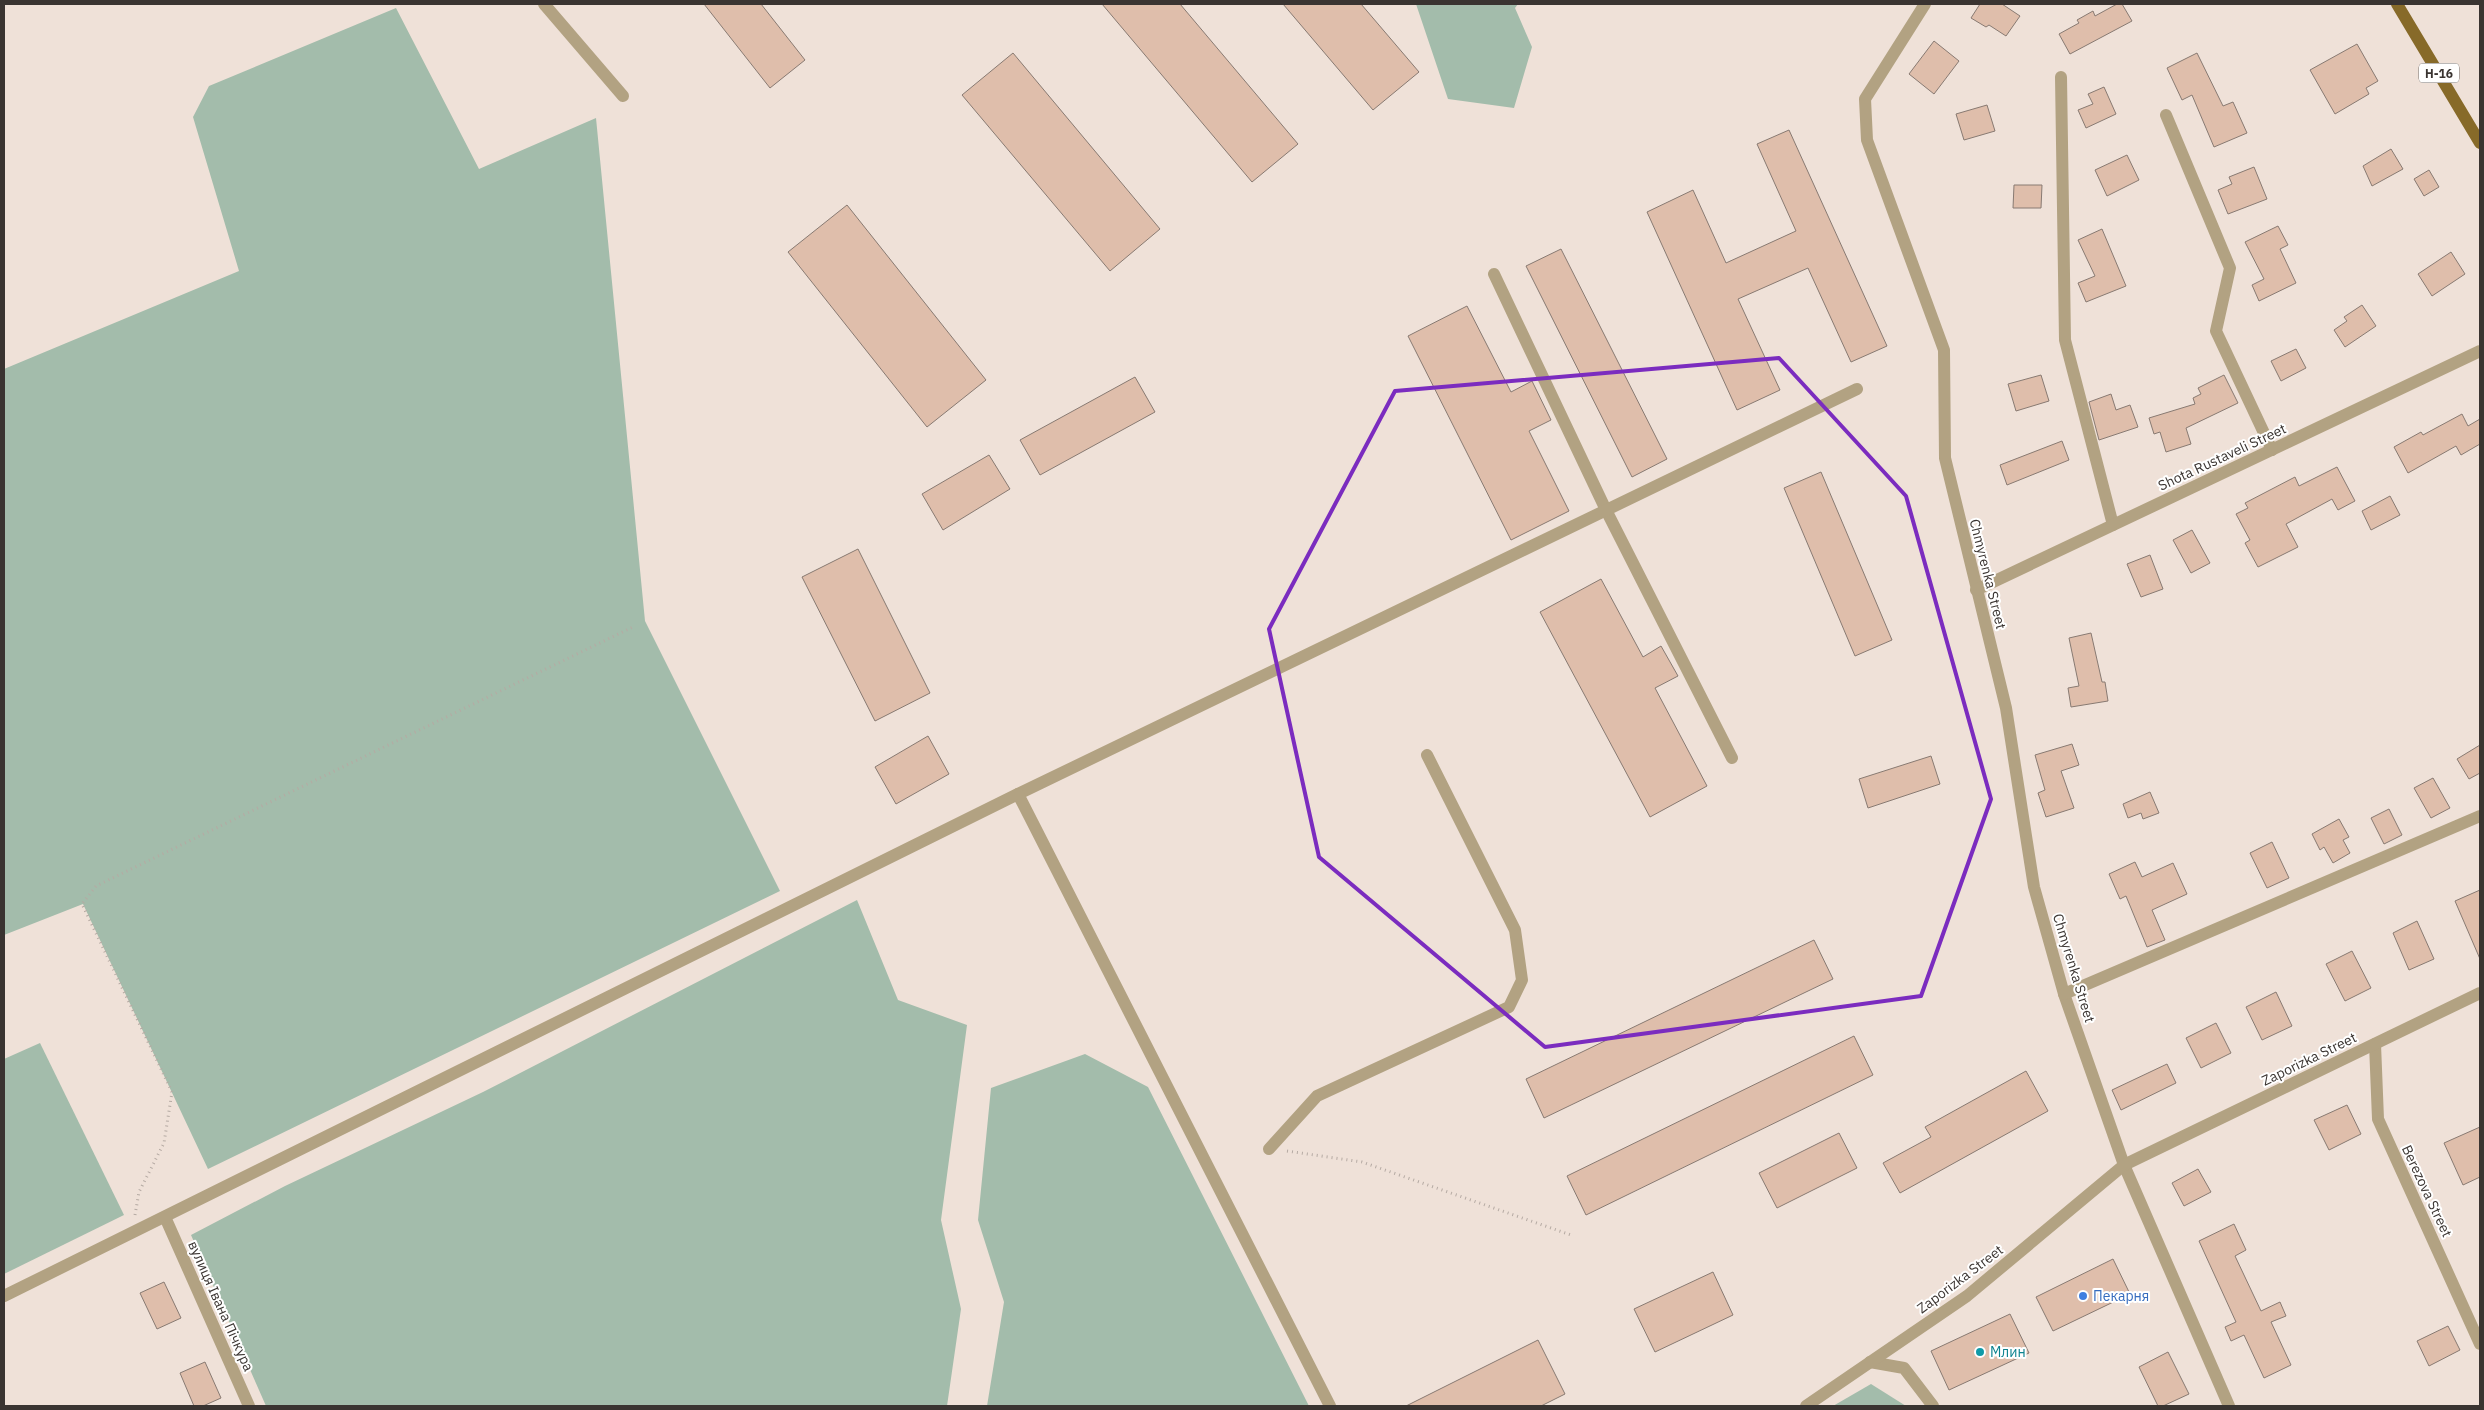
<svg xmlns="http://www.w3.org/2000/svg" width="2484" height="1410" viewBox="0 0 2484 1410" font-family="'IBM Plex Sans',sans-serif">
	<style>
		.green { fill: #a3bcab }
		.building { fill: #dfbeab; stroke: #887a72 }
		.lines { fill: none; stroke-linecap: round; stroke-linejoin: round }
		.path { stroke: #b5aaa3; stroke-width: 3; stroke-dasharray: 1 4; stroke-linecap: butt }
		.minor { stroke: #b2a282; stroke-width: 12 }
		.major { stroke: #876a29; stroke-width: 12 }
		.marked { fill: none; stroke: #7b2cbf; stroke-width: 4; stroke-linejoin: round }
		.shop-dot { fill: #3f7fe0; stroke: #fff; stroke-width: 2 }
		.culture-dot { fill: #0f9aa8; stroke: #fff; stroke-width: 2 }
		.labels { text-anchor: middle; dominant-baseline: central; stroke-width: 4; stroke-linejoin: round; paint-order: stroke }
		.shield { fill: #fff; stroke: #75716f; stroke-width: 1 }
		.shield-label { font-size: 12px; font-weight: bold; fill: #3a3431 }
		.street-label { font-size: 14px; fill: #3a3431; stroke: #fff }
		.shop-label { font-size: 14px; fill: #366cbe; stroke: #fff; text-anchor: start }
		.culture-label { font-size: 14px; fill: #0d838f; stroke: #fff; text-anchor: start }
	</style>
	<rect width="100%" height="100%" fill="#efe1d8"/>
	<!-- green -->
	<g class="green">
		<path d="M1416 4H1518L1515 8 1532 47 1514 108 1448 99Z"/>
		<path d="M396 8 479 169 596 118 645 621 780 891 208 1169 83 904 4 935V369L239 271 193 117 209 86Z"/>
		<path d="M857 900 898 1000 967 1025 941 1220 961 1309 947 1406H266L191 1235 285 1186 483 1092Z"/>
		<path d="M40 1043 124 1215 4 1274V1059Z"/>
		<path d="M1085 1054 1148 1087 1309 1406H987L1004 1302 978 1220 991 1088Z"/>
		<path d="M1871 1384 1906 1406H1833Z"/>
	</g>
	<!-- building -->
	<g class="building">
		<path d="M704 4H761L805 60 770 88Z"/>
		<path d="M1102 4H1180L1298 144 1252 182Z"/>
		<path d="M1283 4H1361L1419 72 1373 110Z"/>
		<path d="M1980 4H2002L2020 16 2006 36 1989 25 1986 27 1971 18Z"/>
		<path d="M2117 4H2122L2132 21 2070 54 2059 34 2079 23 2077 20 2093 11 2095 16Z"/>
		<path d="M1934 41 1959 61 1934 94 1909 74Z"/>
		<path d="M2357 44 2378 81 2366 88 2369 94 2335 114 2310 70Z"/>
		<path d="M1013 53 1160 229 1110 271 962 95Z"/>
		<path d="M2197 53 2223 106 2233 102 2247 133 2214 147 2192 95 2182 100 2167 68Z"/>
		<path d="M2104 87 2116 114 2086 128 2078 110 2093 104 2088 94Z"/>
		<path d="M1987 105 1995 131 1964 140 1956 114Z"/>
		<path d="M1789 130 1887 346 1851 362 1808 268 1738 299 1780 390 1737 410 1647 212 1693 190 1726 263 1796 231 1757 144Z"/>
		<path d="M2391 149 2403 169 2372 186 2363 166Z"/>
		<path d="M2127 155 2139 180 2107 196 2095 170Z"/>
		<path d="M2254 167 2267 199 2228 214 2218 190 2232 184 2229 177Z"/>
		<path d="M2429 170 2439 187 2424 196 2414 179Z"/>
		<path d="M2014 185H2042L2041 208H2013Z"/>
		<path d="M847 205 986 380 927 427 788 252Z"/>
		<path d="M2278 226 2288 245 2280 249 2296 283 2259 301 2252 285 2264 279 2245 242Z"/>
		<path d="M2102 229 2126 286 2086 302 2078 283 2095 276 2078 240Z"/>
		<path d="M1561 249 1667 459 1632 477 1526 266Z"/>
		<path d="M2451 252 2465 274 2432 296 2418 274Z"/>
		<path d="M2362 305 2376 326 2345 347 2334 330 2347 321 2344 317Z"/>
		<path d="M1467 306 1511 392 1532 381 1551 420 1529 431 1569 511 1511 540 1408 336Z"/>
		<path d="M2296 349 2306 368 2281 381 2271 361Z"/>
		<path d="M2041 375 2049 401 2016 411 2008 384Z"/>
		<path d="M2224 375 2238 403 2186 428 2191 444 2166 452 2160 432 2154 434 2149 418 2195 404 2193 398 2201 394 2198 388Z"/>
		<path d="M1135 377 1155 412 1040 475 1020 440Z"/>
		<path d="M2111 394 2116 410 2130 405 2138 427 2099 440 2089 402Z"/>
		<path d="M2462 414 2468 426 2480 419V444L2461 455 2456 446 2408 473 2394 447 2421 432 2423 435Z"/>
		<path d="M2062 441 2069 460 2007 485 2000 465Z"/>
		<path d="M989 455 1010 489 943 530 922 494Z"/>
		<path d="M2337 467 2355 501 2338 510 2332 499 2286 524 2298 547 2258 567 2245 543 2250 540 2236 514 2248 508 2245 503 2295 477 2299 486Z"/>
		<path d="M1821 472 1892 640 1855 656 1784 488Z"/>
		<path d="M2390 496 2400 515 2371 530 2362 511Z"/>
		<path d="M2192 530 2210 563 2191 573 2173 540Z"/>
		<path d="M858 549 930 693 875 721 802 577Z"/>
		<path d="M2150 555 2163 589 2141 597 2127 564Z"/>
		<path d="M1601 579 1643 657 1661 646 1678 676 1655 688 1707 786 1650 817 1540 612Z"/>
		<path d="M2091 633 2102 682H2105L2108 701 2071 707 2068 688 2079 686 2069 638Z"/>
		<path d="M928 736 949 774 896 804 875 767Z"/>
		<path d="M2072 744 2079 765 2061 771 2074 808 2046 817 2038 793 2045 790 2035 755Z"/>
		<path d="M2480 745V773L2469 779 2457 759Z"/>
		<path d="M1931 756 1940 784 1868 808 1859 779Z"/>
		<path d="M2433 778 2450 808 2431 818 2414 788Z"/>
		<path d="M2150 792 2159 813 2143 819 2141 813 2128 818 2123 804Z"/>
		<path d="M2389 809 2402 835 2384 844 2371 818Z"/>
		<path d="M2339 819 2349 837 2343 840 2350 853 2333 863 2324 847 2320 850 2312 834Z"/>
		<path d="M2272 842 2289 878 2267 888 2250 853Z"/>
		<path d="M2135 862 2142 877 2173 863 2187 894 2152 910 2165 940 2147 947 2126 896 2120 899 2109 874Z"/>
		<path d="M2480 890V959L2455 901Z"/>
		<path d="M2417 921 2434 959 2409 970 2393 933Z"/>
		<path d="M1814 940 1833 979 1544 1118 1526 1079Z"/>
		<path d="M2352 951 2371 988 2345 1001 2326 964Z"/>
		<path d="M2276 992 2292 1026 2262 1040 2246 1007Z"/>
		<path d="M2216 1023 2231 1053 2201 1068 2186 1038Z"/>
		<path d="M1854 1036 1873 1075 1586 1215 1567 1176Z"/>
		<path d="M2167 1064 2176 1083 2121 1110 2112 1090Z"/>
		<path d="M2026 1071 2048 1111 1900 1193 1883 1163 1931 1137 1925 1127Z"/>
		<path d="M2347 1105 2361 1134 2329 1150 2314 1120Z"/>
		<path d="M2480 1127V1177L2463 1185 2444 1143Z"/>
		<path d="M1839 1133 1857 1168 1777 1208 1759 1173Z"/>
		<path d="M2198 1169 2211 1192 2184 1206 2172 1183Z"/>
		<path d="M2234 1224 2246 1250 2235 1256 2261 1311 2280 1302 2286 1316 2271 1322 2291 1365 2264 1378 2244 1335 2231 1341 2225 1327 2236 1322 2199 1241Z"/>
		<path d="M2113 1259 2130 1294 2053 1331 2036 1297Z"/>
		<path d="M1713 1272 1733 1315 1655 1352 1634 1309Z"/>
		<path d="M164 1282 181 1318 157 1329 140 1293Z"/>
		<path d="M2010 1314 2029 1353 1949 1390 1931 1351Z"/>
		<path d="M2448 1326 2460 1350 2429 1366 2417 1341Z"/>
		<path d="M1538 1340 1565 1394 1541 1406H1406Z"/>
		<path d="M2168 1352 2189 1394 2163 1406H2158L2139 1367Z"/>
		<path d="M205 1362 221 1398 203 1406H194L180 1373Z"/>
	</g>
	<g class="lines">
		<!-- path -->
		<g class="path">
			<path d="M1287 1151 1362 1162 1571 1235"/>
			<path d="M135 1215 139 1192 164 1143 172 1092 82 904 96 886 635 626"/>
		</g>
		<!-- minor -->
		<g class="minor">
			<path d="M544 4 623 96"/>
			<path d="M1925 4 1865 99 1867 140 1944 350 1945 458 2006 708 2034 887 2064 994 2124 1165 2229 1406"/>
			<path d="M2061 77 2065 340 2113 525"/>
			<path d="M2166 115 2230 268 2216 331 2272 450"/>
			<path d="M1494 274 1606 510 1732 758"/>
			<path d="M1976 590 2480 351"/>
			<path d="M1018 794 1857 389"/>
			<path d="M2064 994 2480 816"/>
			<path d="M2375 1044 2378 1119 2480 1344"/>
			<path d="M1269 1149 1317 1096 1509 1007 1522 980 1515 930 1427 755"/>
			<path d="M165 1217 249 1406"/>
			<path d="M4 1296 1018 794 1330 1406"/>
			<path d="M1870 1362 1904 1368 1933 1406"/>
			<path d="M1806 1406 1967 1296 2124 1165 2480 993"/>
		</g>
		<!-- major -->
		<path class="major" d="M2397 4 2480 143"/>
	</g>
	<!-- marked area -->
	<path class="marked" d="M1779 358 1906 496 1991 799 1921 996 1545 1047 1319 857 1269 629 1395 391Z"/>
	<!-- markers -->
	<circle class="shop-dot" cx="2083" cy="1296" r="5"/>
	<circle class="culture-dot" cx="1980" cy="1352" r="5"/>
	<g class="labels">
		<!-- shield labels -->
		<rect class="shield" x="2419" y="63.5" width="40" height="19" rx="4"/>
		<g class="shield-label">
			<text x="2439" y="73">Н-16</text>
		</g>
		<!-- street labels -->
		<g class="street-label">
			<text transform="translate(2222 457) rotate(-25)">Shota Rustaveli Street</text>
			<text transform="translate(1988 574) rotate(76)">Chmyrenka Street</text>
			<text transform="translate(2074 968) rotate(73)">Chmyrenka Street</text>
			<text transform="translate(2309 1059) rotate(-26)">Zaporizka Street</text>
			<text transform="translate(2427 1191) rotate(65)">Berezova Street</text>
			<text transform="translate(1960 1279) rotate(-37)">Zaporizka Street</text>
			<text transform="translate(221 1306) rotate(66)">вулиця Івана Пічкура</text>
		</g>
		<!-- shop labels -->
		<g class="shop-label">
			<text x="2093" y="1296">Пекарня</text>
		</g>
		<!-- culture labels -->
		<g class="culture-label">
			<text x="1990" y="1352">Млин</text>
		</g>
	</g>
	<!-- border -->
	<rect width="2484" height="1410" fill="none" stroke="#3a3431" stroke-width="10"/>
</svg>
